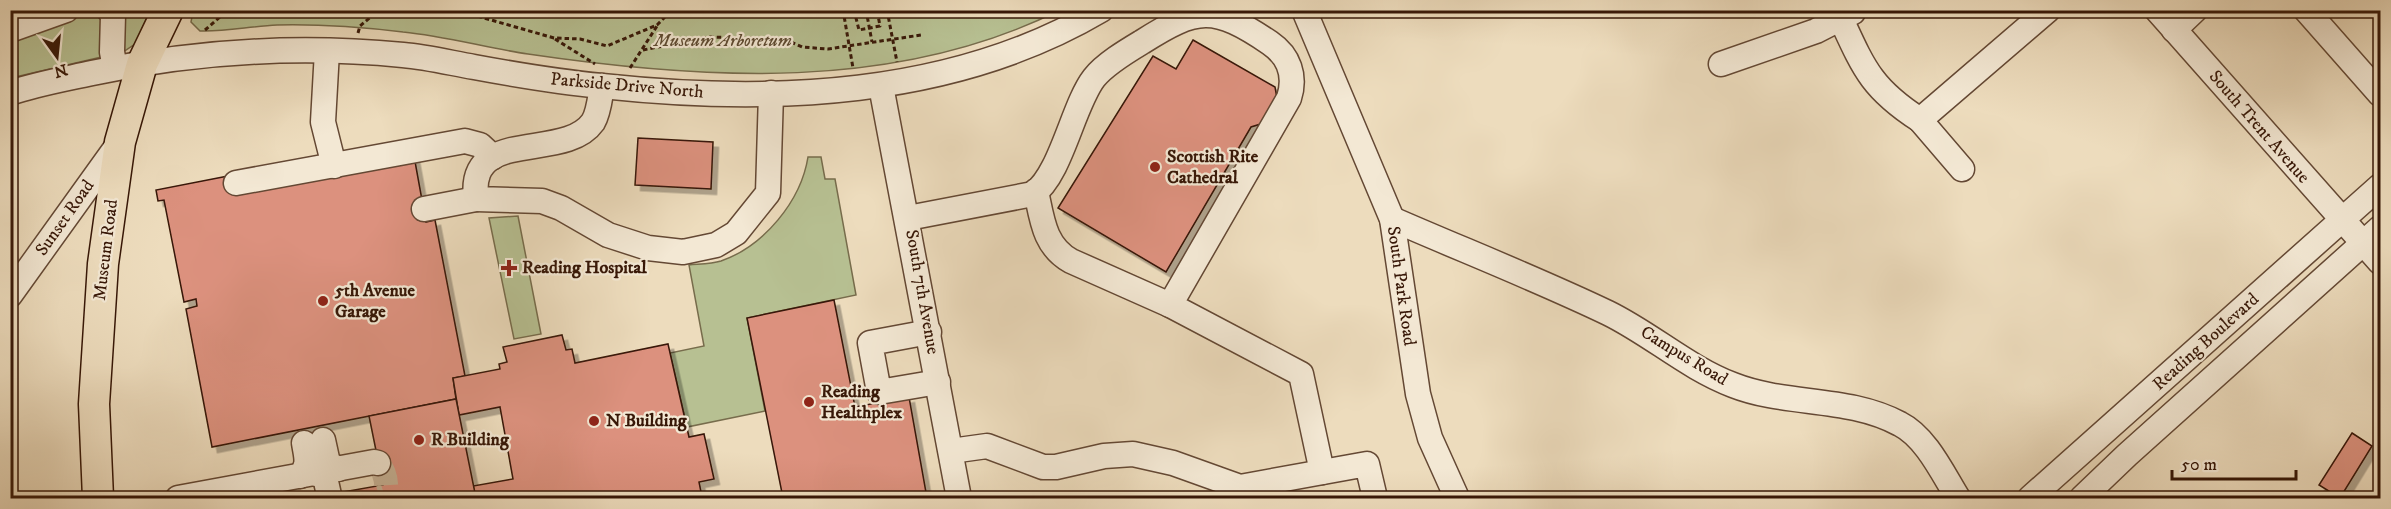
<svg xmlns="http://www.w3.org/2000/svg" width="2391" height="509" viewBox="0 0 2391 509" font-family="'IM FELL DW Pica',serif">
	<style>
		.green { fill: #b7c092; stroke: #776c4c; stroke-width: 1.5 }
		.building { fill: #dc917e; stroke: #371707; stroke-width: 1.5; filter: url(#shadow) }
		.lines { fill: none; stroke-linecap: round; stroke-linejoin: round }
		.minor-tunnel { stroke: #c9b599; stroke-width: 24; stroke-dasharray: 24 12; stroke-linecap: butt }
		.minor-casing { stroke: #644834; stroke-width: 27 }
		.major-casing { stroke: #371707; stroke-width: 33 }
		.path { stroke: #371707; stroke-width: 3; stroke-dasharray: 4.5 3; stroke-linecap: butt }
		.minor { stroke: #f3e8d4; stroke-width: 24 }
		.major { stroke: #eddcbd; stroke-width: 30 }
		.poi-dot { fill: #8f2418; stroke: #f3e8d4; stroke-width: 2 }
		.labels { text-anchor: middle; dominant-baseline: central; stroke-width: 4.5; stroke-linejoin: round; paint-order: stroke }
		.park-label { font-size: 18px; font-style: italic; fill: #5d4a31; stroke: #f3e8d4 }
		.street-label { font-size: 18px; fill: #371707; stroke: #f3e8d4 }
		.poi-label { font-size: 18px; font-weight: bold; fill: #371707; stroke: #f3e8d4; text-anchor: start }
	</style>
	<defs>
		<filter id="shadow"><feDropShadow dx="5.5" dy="5.5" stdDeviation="0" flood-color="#0004"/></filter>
	</defs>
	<rect width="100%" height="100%" fill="#eddcbd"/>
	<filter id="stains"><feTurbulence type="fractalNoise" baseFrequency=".00333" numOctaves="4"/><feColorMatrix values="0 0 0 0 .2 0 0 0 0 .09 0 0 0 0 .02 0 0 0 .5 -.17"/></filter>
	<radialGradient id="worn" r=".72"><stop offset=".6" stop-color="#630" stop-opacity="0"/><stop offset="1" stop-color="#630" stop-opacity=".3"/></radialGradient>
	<!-- green -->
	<g class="green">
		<path d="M10 11H150L135 44 123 52 11 78Z"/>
		<path d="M193 11V10L1058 11C894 92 704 80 528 54 487 48 445 36 403 32 361 27 319 24 277 25 251 26 225 32 200 31L191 22Z"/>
		<path d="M808 157H821L825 179H835L856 295 747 318 765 411 687 427 670 353 704 346 689 265C699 264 711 264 721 261 764 246 801 201 808 157Z"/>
		<path d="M518 216 541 334 514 339 489 218Z"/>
	</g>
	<!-- building -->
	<g class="building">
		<path d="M1193 40 1275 87 1279 109 1274 120 1251 127 1166 272 1058 208 1153 56 1176 69Z"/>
		<path d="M638 138 713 142 711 189 635 185Z"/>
		<path d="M414 156 426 222 435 220 465 376 453 378 456 399 212 447 186 309 197 306 196 299 184 302 164 200 158 201 156 190 228 176Z"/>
		<path d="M834 300 855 407 909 397 927 498H783L747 318Z"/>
		<path d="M562 335 566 350 572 349 575 363 668 344 689 437 704 434 714 479 699 482 701 492 671 498H476L473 486 513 479 500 407 459 415 453 378 500 369 499 364 507 362 503 347Z"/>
		<path d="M456 399 476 498H309L383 485 369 416Z"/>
		<path d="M2352 433 2372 446 2340 498 2319 485Z"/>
	</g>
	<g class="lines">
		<!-- minor-tunnel -->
		<path class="minor-tunnel" d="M378 463C386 473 387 484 386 496L380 498"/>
		<!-- minor casing -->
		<g class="minor-casing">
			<g id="minor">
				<path d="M109 10 113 15 112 52 115 68"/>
				<path d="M1304 10 1392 219 1418 394 1430 438 1457 498"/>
				<path d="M2157 10 2380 262"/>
				<path d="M2306 10 2380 94"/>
				<path d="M1841 19C1864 69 1872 89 1920 120L2048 10"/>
				<path d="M10 30 66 10"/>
				<path d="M2174 30 2195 10"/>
				<path d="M327 51 323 122 334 166"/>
				<path d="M1721 64 1816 31 1853 12"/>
				<path d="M602 86C600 97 599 112 593 122 564 163 467 125 476 199L542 201 561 208 608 235 648 248 683 252 716 245 736 233 768 193 771 93"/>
				<path d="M881 86 959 498"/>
				<path d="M10 93C36 84 65 79 92 73 195 51 298 45 403 55 427 57 451 63 474 67 517 75 559 82 602 86 770 104 952 98 1101 10"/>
				<path d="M1920 120 1962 169"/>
				<path d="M236 183 465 141 480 145 493 157"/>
				<path d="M1036 191C1042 219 1044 246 1071 261L1170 305"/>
				<path d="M424 209 476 199"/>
				<path d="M908 218 1033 194C1061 175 1073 105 1094 78 1105 64 1127 51 1142 42 1197 7 1214 5 1270 43 1289 56 1296 76 1289 98L1170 305 1301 374 1322 472"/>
				<path d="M1392 219C1463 250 1537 279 1608 313 1651 334 1688 368 1733 385 1786 406 1848 396 1900 424 1926 437 1943 474 1958 498"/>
				<path d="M10 295 120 142"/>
				<path d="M929 332 870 343 879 392 938 382"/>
				<path d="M323 440 328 463 338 469"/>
				<path d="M951 451 987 446 1043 467H1056L1104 456 1133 454 1173 463 1240 487 1367 464 1375 498"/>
				<path d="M314 473 325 477 329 495"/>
				<path d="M300 476C310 465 306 456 304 443"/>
				<path d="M178 498 374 462 378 463"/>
				<path d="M2030 498 2380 186"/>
				<path d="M2082 498 2127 455 2380 228"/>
			</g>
		</g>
		<!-- major casing -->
		<g class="major-casing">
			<path id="major" d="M98 498 94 404 103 264 120 142 142 64 168 10"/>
		</g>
		<!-- path -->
		<g class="path">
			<path d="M456 10 554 38 580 39 607 46 657 25 672 10"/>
			<path d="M843 10 853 68"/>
			<path d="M854 10 859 30 880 26 877 10"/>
			<path d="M866 10 872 42"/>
			<path d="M887 10 897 62"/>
			<path d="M844 17 881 10"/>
			<path d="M205 30 228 10"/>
			<path d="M358 33 360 26 379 10"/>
			<path d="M555 39 595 64"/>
			<path d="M643 50 708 37 784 39 802 47 828 49 921 35"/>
			<path d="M630 68 657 26"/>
		</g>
		<!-- minor -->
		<use href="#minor" class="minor"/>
		<!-- major -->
		<use href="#major" class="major"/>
	</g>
	<!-- markers -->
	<g class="poi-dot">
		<circle cx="1155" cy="167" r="6"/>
		<path d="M506 259h6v6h6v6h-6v6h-6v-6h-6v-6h6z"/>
		<circle cx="323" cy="301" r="6"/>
		<circle cx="809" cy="402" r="6"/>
		<circle cx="594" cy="421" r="6"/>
		<circle cx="419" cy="440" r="6"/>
	</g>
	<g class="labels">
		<!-- park labels -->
		<g class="park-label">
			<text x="723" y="41">Museum Arboretum</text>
		</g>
		<!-- street labels -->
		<g class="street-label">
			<text transform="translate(627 86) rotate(5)">Parkside Drive North</text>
			<text transform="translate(2259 127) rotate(49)">South Trent Avenue</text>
			<text transform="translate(65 218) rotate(-55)">Sunset Road</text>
			<text transform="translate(106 250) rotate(-83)">Museum Road</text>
			<text transform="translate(1401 286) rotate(82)">South Park Road</text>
			<text transform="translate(922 292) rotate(80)">South 7th Avenue</text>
			<text transform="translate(2206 342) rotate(-42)">Reading Boulevard</text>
			<text transform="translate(1684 356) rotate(31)">Campus Road</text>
		</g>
		<!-- poi labels -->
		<g class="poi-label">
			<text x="1167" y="157">Scottish Rite<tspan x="1167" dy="21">Cathedral</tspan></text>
			<text x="522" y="268">Reading Hospital</text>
			<text x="335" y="291">5th Avenue<tspan x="335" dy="21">Garage</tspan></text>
			<text x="821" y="392">Reading<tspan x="821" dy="21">Healthplex</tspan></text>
			<text x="606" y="421">N Building</text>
			<text x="431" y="440">R Building</text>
		</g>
	</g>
	<!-- margin -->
	<rect width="2391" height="509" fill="none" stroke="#eddcbd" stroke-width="36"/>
	<rect x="12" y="12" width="2367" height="485" fill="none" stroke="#371707" stroke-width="3"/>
	<rect x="18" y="18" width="2355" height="473" fill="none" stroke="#371707" stroke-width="1.5"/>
	<!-- north arrow -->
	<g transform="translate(57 57) rotate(165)" stroke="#f3e8d4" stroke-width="4.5" paint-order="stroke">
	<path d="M0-4.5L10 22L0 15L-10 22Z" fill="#371707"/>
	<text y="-9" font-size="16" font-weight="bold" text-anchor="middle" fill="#371707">N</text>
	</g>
	<!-- scale -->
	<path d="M2172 470v9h124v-9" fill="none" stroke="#371707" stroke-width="3"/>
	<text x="2181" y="470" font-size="18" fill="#371707" stroke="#f3e8d4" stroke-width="4.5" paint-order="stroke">50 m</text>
	<rect width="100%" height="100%" filter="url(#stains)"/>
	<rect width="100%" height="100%" fill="url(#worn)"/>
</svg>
